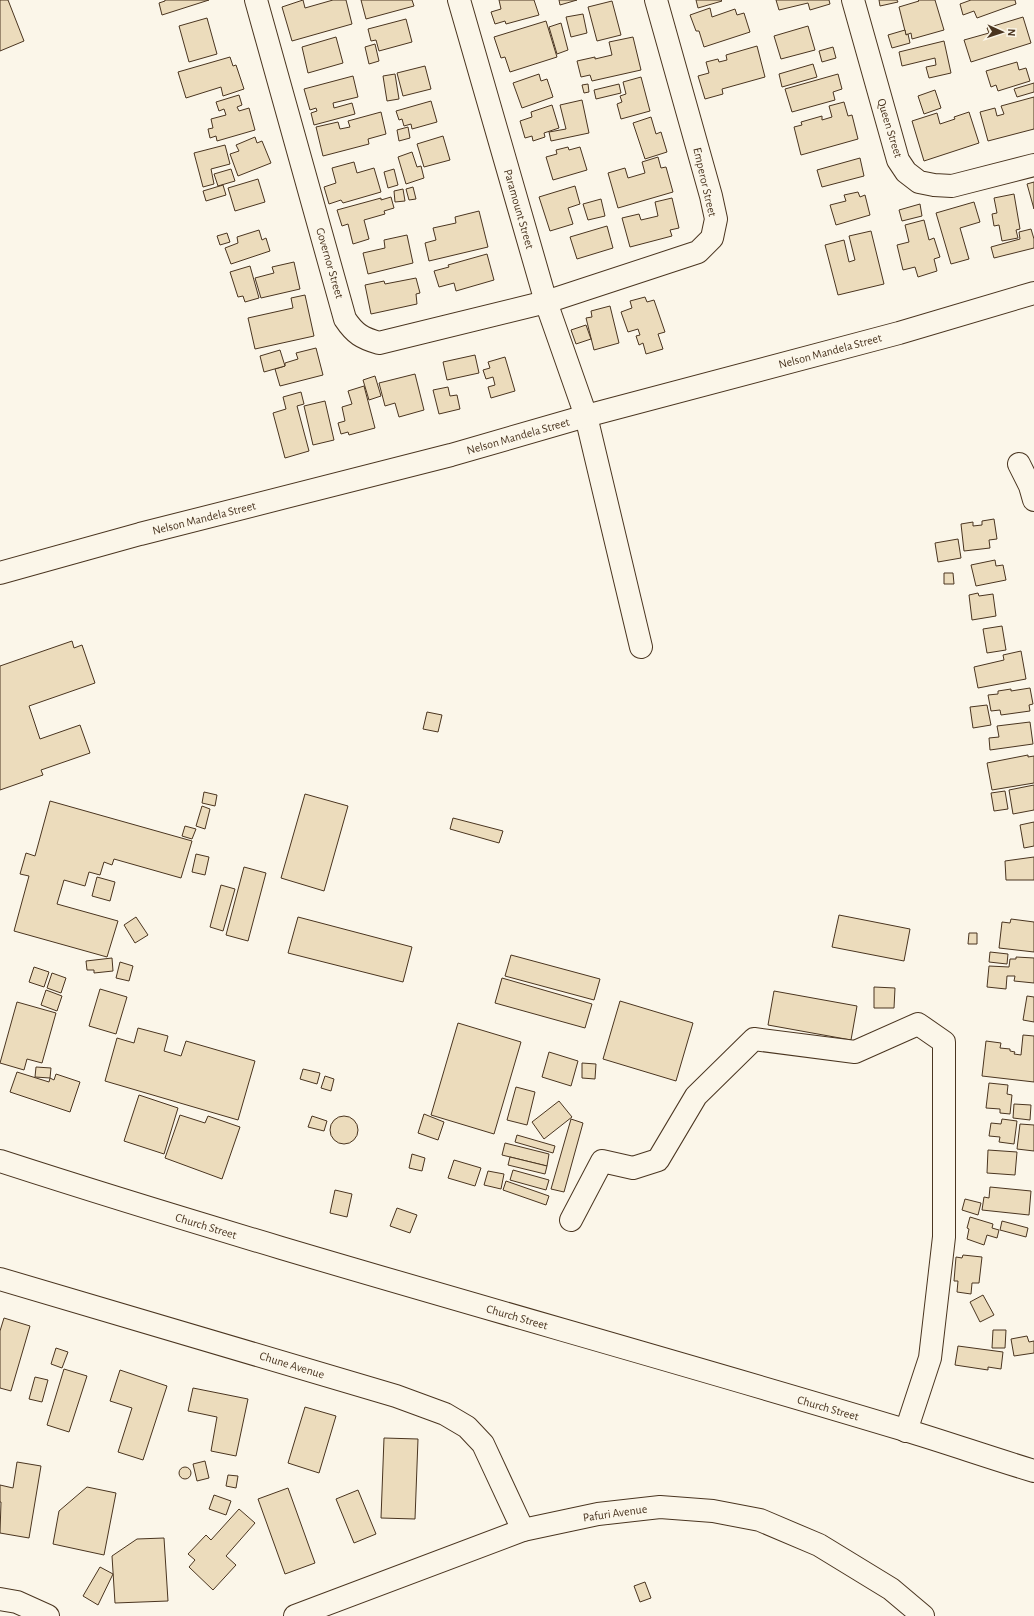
<svg xmlns="http://www.w3.org/2000/svg" width="1034" height="1616" viewBox="0 0 1034 1616" font-family="'Alegreya Sans',sans-serif">
	<style>
		.building { fill: #ecdcbc; stroke: #4a3520 }
		.lines { fill: none; stroke-linecap: round; stroke-linejoin: round }
		.minor-casing { stroke: #4a3520; stroke-width: 24 }
		.major-casing { stroke: #4a3520; stroke-width: 24 }
		.minor { stroke: #fbf6e9; stroke-width: 22 }
		.major { stroke: #fbf6e9; stroke-width: 22 }
		.labels { text-anchor: middle; dominant-baseline: central; stroke-width: 3; stroke-linejoin: round; paint-order: stroke }
		.street-label { font-size: 12px; fill: #4a3520; stroke: #fbf6e9 }
	</style>
	<rect width="100%" height="100%" fill="#fbf6e9"/>
	<!-- building -->
	<g class="building">
		<path d="M0 0H8L24 41 0 51Z"/>
		<path d="M165 0H209L162 15 159 3 165 1Z"/>
		<path d="M303 0 305 8 333 0H346L352 24 292 41 282 7Z"/>
		<path d="M361 0H412L414 6 366 19Z"/>
		<path d="M499 0H534L539 15 506 24 505 21 495 24 491 12 501 9Z"/>
		<path d="M559 0H577L560 5Z"/>
		<path d="M696 0H721L722 1 698 8Z"/>
		<path d="M776 0H829L830 4 810 10 808 3 779 10Z"/>
		<path d="M879 0H897L898 2 880 6Z"/>
		<path d="M918 0H935L944 30 912 39 911 33 906 35 899 7 919 1Z"/>
		<path d="M971 0H1015L1016 4 977 18 974 11 963 15 960 4Z"/>
		<path d="M612 1 621 35 597 41 588 7Z"/>
		<path d="M710 8 712 17 735 9 737 15 744 13 750 32 704 47 699 31H696L690 15Z"/>
		<path d="M583 14 587 33 571 37 566 17Z"/>
		<path d="M1023 17 1031 43 971 62 964 40 989 33 987 28Z"/>
		<path d="M207 18 217 54 189 62 179 26Z"/>
		<path d="M406 19 412 42 379 51 376 40 371 41 368 29Z"/>
		<path d="M546 21 557 57 510 72 505 57 501 58 494 37Z"/>
		<path d="M561 23 568 50 557 54 549 27Z"/>
		<path d="M808 26 815 50 781 59 774 36Z"/>
		<path d="M905 30 906 35 908 34 910 43 892 48 888 35Z"/>
		<path d="M336 37 343 63 308 73 302 47Z"/>
		<path d="M633 37 641 70 592 81 590 75 581 77 577 61 595 57V59L612 55 609 42Z"/>
		<path d="M944 41 951 73 929 78 926 67 936 65 935 58 902 66 899 52Z"/>
		<path d="M375 44 379 61 369 64 365 47Z"/>
		<path d="M757 46 765 77 722 89 723 94 705 99 698 76 709 73 706 62 718 59 719 62 727 60 726 55Z"/>
		<path d="M833 47 836 58 822 62 819 51Z"/>
		<path d="M230 57 233 66 236 65 244 89 223 96 221 87 186 98 178 72Z"/>
		<path d="M1017 62 1019 70 1026 68 1030 81 998 91 996 85 991 87 986 71Z"/>
		<path d="M813 64 817 77 782 87 779 74Z"/>
		<path d="M425 66 431 89 403 96 397 73Z"/>
		<path d="M395 74 399 99 387 101 383 76Z"/>
		<path d="M539 74 541 81 547 79 553 97 522 108 513 83Z"/>
		<path d="M838 74 842 89 833 92 835 100 792 112 785 89Z"/>
		<path d="M353 76 358 97 333 103 334 108 352 103 355 114 314 125 311 113 317 111 316 108 310 110 304 89Z"/>
		<path d="M641 77 650 111 621 119 617 104 622 102 620 96 626 94 623 82Z"/>
		<path d="M1034 83V92L1017 97 1014 89Z"/>
		<path d="M588 84 589 92 584 93 582 85Z"/>
		<path d="M619 84 621 93 596 99 594 90Z"/>
		<path d="M935 90 941 108 924 114 918 96Z"/>
		<path d="M239 95 242 105 237 107 239 111 249 108 255 130 217 141 216 136 210 138 208 129 213 128 211 119 226 115 224 109 219 111 216 102Z"/>
		<path d="M1034 97V129L988 141 980 112 995 108 997 116 1004 114 1001 106Z"/>
		<path d="M582 100 589 133 551 141 549 132 566 129 560 105Z"/>
		<path d="M431 101 437 122 412 129 411 124 404 126 402 119 399 120 396 111Z"/>
		<path d="M844 102 848 116 852 115 858 139 801 155 794 127 802 125 801 122 822 116V120L832 117 829 106Z"/>
		<path d="M552 105 559 128 544 133 545 137 533 141 532 136 525 138 520 121 532 117 531 112Z"/>
		<path d="M381 112 386 134 368 139 369 144 323 156 316 127 338 122 340 129 350 127 348 121Z"/>
		<path d="M969 112 979 143 924 161 912 121 937 113 940 124 955 119 954 117Z"/>
		<path d="M651 117 656 134 661 132 667 152 645 159 633 123Z"/>
		<path d="M408 127 410 138 399 141 397 130Z"/>
		<path d="M443 136 450 160 424 167 417 144Z"/>
		<path d="M255 137 257 143 262 141 271 163 238 176 230 154 239 151 236 145Z"/>
		<path d="M225 145 230 164 211 169 214 184 203 187 194 153Z"/>
		<path d="M568 147 569 150 580 147 587 170 553 180 546 157 557 154 556 150Z"/>
		<path d="M412 152 417 167 421 166 424 178 406 184 398 157Z"/>
		<path d="M658 157 661 168 666 167 673 192 618 208 608 173 625 168 628 178 645 173 642 162Z"/>
		<path d="M860 158 864 176 822 187 817 170Z"/>
		<path d="M354 162 357 173 374 168 381 192 343 203 341 200 329 204 324 187 336 183 332 168Z"/>
		<path d="M231 169 235 181 218 186 214 174Z"/>
		<path d="M394 169 398 185 388 188 384 172Z"/>
		<path d="M258 179 265 202 235 211 228 188Z"/>
		<path d="M1034 182V209L1027 184Z"/>
		<path d="M223 185 226 195 206 201 203 191Z"/>
		<path d="M575 186 580 204 568 208 573 224 550 231 539 197Z"/>
		<path d="M413 187 416 199 409 200 406 189Z"/>
		<path d="M403 189 405 201 395 202 394 191Z"/>
		<path d="M858 192 860 197 865 195 870 215 836 225 830 205 846 201 844 195Z"/>
		<path d="M1014 194 1020 229 1016 230 1018 238 1002 241 999 225 994 226 992 214 997 213 994 198Z"/>
		<path d="M391 197 394 208 384 211 385 214 364 220 369 239 353 244 348 224 342 226 337 210 381 198V200Z"/>
		<path d="M672 198 679 228 670 230 672 236 630 247 622 218 639 214 641 220 658 216 655 202Z"/>
		<path d="M601 199 605 216 588 220 583 204Z"/>
		<path d="M974 202 980 222 960 228 969 259 951 264 936 213Z"/>
		<path d="M920 204 922 216 902 221 899 210Z"/>
		<path d="M479 211 488 247 429 261 425 243 436 240 433 228 456 223 455 217Z"/>
		<path d="M924 220 929 240 934 238 940 257 934 259 937 271 918 277 915 267 903 270 897 245 909 242 905 225Z"/>
		<path d="M607 226 613 248 577 259 570 237Z"/>
		<path d="M1031 229 1034 239V248L994 258 991 247 1020 239 1019 232Z"/>
		<path d="M259 230 262 240 266 238 270 251 231 264 225 248 238 243 237 237Z"/>
		<path d="M871 231 884 284 838 295 825 245 844 240 849 262 855 260 849 236Z"/>
		<path d="M227 233 230 242 220 245 217 236Z"/>
		<path d="M407 235 413 263 368 274 363 253 385 248 384 240Z"/>
		<path d="M487 254 494 280 456 291 454 283 439 287 434 271 449 267 448 265Z"/>
		<path d="M294 262 300 289 261 298 255 278 274 273 272 267Z"/>
		<path d="M250 266 259 298 245 302 243 296 238 297 230 272Z"/>
		<path d="M416 278 420 293 416 294 417 304 371 314 365 285 384 281 385 284Z"/>
		<path d="M305 295 314 336 255 349 248 318 293 308 291 298Z"/>
		<path d="M645 297 647 302 654 300 665 332 658 334 663 349 646 354 643 343 639 345 636 336 640 335 638 329 628 332 621 312 632 308 630 301Z"/>
		<path d="M610 306 619 343 594 350 586 318 592 317 591 311Z"/>
		<path d="M586 325 591 339 576 344 571 330Z"/>
		<path d="M316 348 323 375 280 386 275 369 285 366V363L298 359 296 353Z"/>
		<path d="M280 350 285 366 264 372 260 356Z"/>
		<path d="M475 355 479 373 447 380 443 362Z"/>
		<path d="M505 357 515 391 491 398 488 387 495 385 493 377 486 379 483 370 490 368 488 362Z"/>
		<path d="M415 374 424 410 399 417 395 403 385 406 379 383Z"/>
		<path d="M375 376 381 396 369 400 363 380Z"/>
		<path d="M364 386 375 428 349 435 348 432 341 434 338 423 345 421 342 407 352 404 348 391Z"/>
		<path d="M448 387 450 396 457 395 460 409 439 414 433 390Z"/>
		<path d="M301 392 304 404 297 406 309 451 285 458 273 413 286 409 283 397Z"/>
		<path d="M325 401 334 440 313 445 304 406Z"/>
		<path d="M994 519 997 539 989 540 990 548 964 551 961 524 973 522V526L982 525V521Z"/>
		<path d="M958 539 961 558 938 562 935 543Z"/>
		<path d="M995 560 996 566 1003 565 1006 580 976 586 971 565Z"/>
		<path d="M944 573H953L954 584H944Z"/>
		<path d="M978 593 979 596 993 594 996 616 972 620 969 595Z"/>
		<path d="M1002 626 1006 650 987 653 983 629Z"/>
		<path d="M72 641 74 648 82 645 95 683 29 706 40 739 80 725 90 753 41 770 43 775 0 790V666Z"/>
		<path d="M1021 651 1026 679 978 688 974 667 1004 660 1003 655Z"/>
		<path d="M1030 688 1033 704 1029 705 1030 711 1001 715 1000 710 991 711 988 695 998 694V691L1011 689V691Z"/>
		<path d="M987 705 991 725 973 728 970 707Z"/>
		<path d="M427 712 442 715 438 732 423 729Z"/>
		<path d="M1030 722 1033 744 990 750 989 738 999 737 997 726Z"/>
		<path d="M1028 755V757L1034 756V783L992 790 987 763Z"/>
		<path d="M1034 785V810L1013 814 1009 790Z"/>
		<path d="M1005 791 1008 809 994 811 991 793Z"/>
		<path d="M204 792 217 795 215 806 202 803Z"/>
		<path d="M305 794 348 806 324 891 281 878Z"/>
		<path d="M50 801 192 841 181 878 114 859 112 865 104 862 100 875 89 872 85 886 64 880 57 904 118 921 107 957 14 931 29 876 20 874 26 853 35 856Z"/>
		<path d="M202 806 210 809 205 829 196 826Z"/>
		<path d="M453 818 503 831 499 843 450 829Z"/>
		<path d="M1034 822V846L1024 848 1020 825Z"/>
		<path d="M185 826 196 829 192 839 182 836Z"/>
		<path d="M196 854 209 857 205 875 192 872Z"/>
		<path d="M1034 857V880H1006L1005 861Z"/>
		<path d="M244 867 266 873 248 941 226 935Z"/>
		<path d="M97 877 115 882 110 901 92 896Z"/>
		<path d="M221 885 235 889 223 931 210 927Z"/>
		<path d="M839 915 910 929 904 961 832 947Z"/>
		<path d="M136 917 148 935 135 943 124 925Z"/>
		<path d="M298 917 412 947 403 982 288 953Z"/>
		<path d="M1011 919 1034 922V952L999 948 1002 922 1010 923Z"/>
		<path d="M969 933H977V944H968Z"/>
		<path d="M990 952 1008 954 1007 964 989 962Z"/>
		<path d="M511 955 600 979 594 1000 505 976Z"/>
		<path d="M1016 957 1034 958V983L1014 981 1015 976H1007L1006 989 987 987 989 966 1009 967 1010 959H1016Z"/>
		<path d="M112 958 113 971 94 973V970H87L86 961Z"/>
		<path d="M120 962 133 966 129 981 116 978Z"/>
		<path d="M34 967 49 972 44 987 29 982Z"/>
		<path d="M52 973 66 978 61 993 47 988Z"/>
		<path d="M502 978 592 1004 585 1028 495 1003Z"/>
		<path d="M874 987 895 988 894 1008H874Z"/>
		<path d="M100 989 127 997 116 1034 89 1026Z"/>
		<path d="M46 990 62 996 57 1011 41 1005Z"/>
		<path d="M774 991 857 1006 851 1040 768 1025Z"/>
		<path d="M1027 996 1034 997V1022L1023 1020Z"/>
		<path d="M620 1001 693 1023 676 1081 603 1059Z"/>
		<path d="M17 1002 56 1013 42 1063 27 1059 24 1070 0 1063Z"/>
		<path d="M458 1023 521 1042 494 1134 431 1115Z"/>
		<path d="M138 1028 168 1036 164 1051 181 1056 186 1041 255 1061 238 1120 105 1081 117 1038 134 1043Z"/>
		<path d="M1023 1035 1034 1036V1082L982 1076 986 1041 1001 1043 1000 1048 1010 1049V1051L1015 1052 1014 1054 1021 1055Z"/>
		<path d="M549 1052 578 1061 571 1086 542 1077Z"/>
		<path d="M582 1063 596 1064 595 1079 582 1078Z"/>
		<path d="M36 1067 51 1068 50 1078 35 1077Z"/>
		<path d="M303 1069 320 1073 317 1084 300 1079Z"/>
		<path d="M17 1072 49 1082 50 1078 54 1080 56 1074 80 1082 70 1112 10 1092Z"/>
		<path d="M325 1076 334 1079 331 1091 321 1088Z"/>
		<path d="M989 1083 1008 1085 1007 1094 1012 1095 1010 1114 1000 1113V1109L986 1108Z"/>
		<path d="M516 1087 535 1092 527 1125 507 1120Z"/>
		<path d="M139 1095 178 1108 164 1154 124 1141Z"/>
		<path d="M559 1101 572 1117 544 1139 532 1122Z"/>
		<path d="M1014 1104 1031 1105 1030 1120 1013 1118Z"/>
		<path d="M424 1114 444 1122 438 1140 418 1133Z"/>
		<path d="M180 1115 205 1123 208 1116 240 1127 222 1179 165 1158Z"/>
		<path d="M312 1116 327 1121 324 1131 308 1127Z"/>
		<circle cx="344" cy="1130" r="14"/>
		<path d="M571 1119 583 1123 564 1192 551 1189Z"/>
		<path d="M1002 1119 1017 1121 1014 1144 999 1142 1000 1137 989 1136 991 1123 1001 1124Z"/>
		<path d="M1020 1124 1034 1125V1151L1017 1149Z"/>
		<path d="M517 1135 555 1146 553 1153 515 1142Z"/>
		<path d="M505 1143 549 1154 547 1166 502 1155Z"/>
		<path d="M988 1150 1017 1152 1015 1175 987 1173Z"/>
		<path d="M412 1154 425 1158 422 1171 409 1168Z"/>
		<path d="M510 1157 547 1166 545 1174 508 1165Z"/>
		<path d="M454 1160 481 1168 475 1186 448 1178Z"/>
		<path d="M513 1170 549 1180 546 1190 510 1180Z"/>
		<path d="M488 1171 504 1174 501 1189 484 1185Z"/>
		<path d="M506 1181 549 1196 546 1205 503 1190Z"/>
		<path d="M990 1187 1031 1191 1029 1215 982 1210 984 1197 989 1198Z"/>
		<path d="M335 1190 352 1194 347 1217 330 1213Z"/>
		<path d="M965 1199 981 1203 978 1215 962 1210Z"/>
		<path d="M397 1208 417 1215 410 1233 390 1226Z"/>
		<path d="M970 1217 993 1224 992 1228 999 1230 997 1238 987 1235 984 1245 967 1239 969 1229 967 1228Z"/>
		<path d="M1002 1221 1028 1228 1026 1237 1000 1230Z"/>
		<path d="M963 1255 982 1257 979 1283H972L971 1294 957 1292 958 1281H954L956 1257 962 1258Z"/>
		<path d="M983 1295 994 1315 980 1322 970 1302Z"/>
		<path d="M4 1318 30 1326 11 1391 0 1388V1331Z"/>
		<path d="M993 1330H1006L1005 1348H992Z"/>
		<path d="M1027 1336 1029 1342 1034 1341V1353L1014 1356 1011 1339Z"/>
		<path d="M958 1346 1003 1352 1001 1369 988 1367V1370L955 1365Z"/>
		<path d="M56 1348 68 1352 62 1368 51 1364Z"/>
		<path d="M64 1369 87 1376 69 1432 47 1425Z"/>
		<path d="M120 1370 167 1386 143 1460 118 1452 132 1408 110 1401Z"/>
		<path d="M35 1377 48 1380 42 1402 29 1399Z"/>
		<path d="M193 1388 248 1399 236 1456 211 1451 217 1417 188 1411Z"/>
		<path d="M305 1407 336 1416 319 1473 288 1463Z"/>
		<path d="M384 1438 418 1439 415 1519 381 1518Z"/>
		<path d="M205 1461 209 1478 197 1481 193 1464Z"/>
		<path d="M17 1462 41 1466 29 1538 0 1533 1 1502H0V1485L13 1488Z"/>
		<circle cx="185" cy="1473" r="6"/>
		<path d="M228 1475 238 1476 236 1488 226 1486Z"/>
		<path d="M87 1487 116 1493 104 1555 53 1544 59 1511Z"/>
		<path d="M288 1488 315 1563 285 1574 258 1499Z"/>
		<path d="M358 1490 376 1534 354 1543 336 1499Z"/>
		<path d="M214 1495 231 1501 226 1515 209 1509Z"/>
		<path d="M239 1509 255 1523 226 1556 236 1565 213 1590 189 1567 195 1560 188 1554 206 1535 211 1540Z"/>
		<path d="M164 1538 168 1601 115 1603 112 1556 137 1539Z"/>
		<path d="M100 1567 113 1574 98 1605 83 1596Z"/>
		<path d="M645 1582 651 1598 640 1602 634 1586Z"/>
	</g>
	<g class="lines">
		<!-- minor casing -->
		<g class="minor-casing">
			<g id="minor">
				<path d="M256 0 345 319C355 334 362 338 379 343L546 302 698 252 712 238 716 219 711 196 656 0"/>
				<path d="M459 0 546 302 586 416 641 647"/>
				<path d="M853 0 898 160 906 172 919 182 934 185 952 186 1034 165"/>
				<path d="M1019 464 1030 486 1034 500"/>
				<path d="M0 573 140 534 451 455 586 416 899 333 1034 293"/>
				<path d="M571 1220 602 1161 633 1168 658 1160 696 1096 754 1039 855 1052 918 1024 944 1042V1237L930 1358 906 1431"/>
				<path d="M0 1279 396 1396 445 1414 467 1427 483 1444 523 1530"/>
				<path d="M0 1599 17 1602 48 1616"/>
				<path d="M295 1616 523 1530 598 1514 660 1507 713 1511 760 1520 819 1545 891 1589 923 1616"/>
			</g>
		</g>
		<!-- major casing -->
		<g class="major-casing">
			<path id="major" d="M0 1161C299 1258 603 1339 905 1430 948 1443 991 1458 1034 1471"/>
		</g>
		<!-- minor -->
		<use href="#minor" class="minor"/>
		<!-- major -->
		<use href="#major" class="major"/>
	</g>
	<g class="labels">
		<!-- street labels -->
		<g class="street-label">
			<text transform="translate(890 128) rotate(73)">Queen Street</text>
			<text transform="translate(705 182) rotate(77)">Emperor Street</text>
			<text transform="translate(519 209) rotate(74)">Paramount Street</text>
			<text transform="translate(330 263) rotate(74)">Governor Street</text>
			<text transform="translate(830 351) rotate(-15)">Nelson Mandela Street</text>
			<text transform="translate(518 436) rotate(-16)">Nelson Mandela Street</text>
			<text transform="translate(204 518) rotate(-14)">Nelson Mandela Street</text>
			<text transform="translate(206 1226) rotate(17)">Church Street</text>
			<text transform="translate(517 1317) rotate(16)">Church Street</text>
			<text transform="translate(292 1365) rotate(17)">Chune Avenue</text>
			<text transform="translate(828 1408) rotate(16)">Church Street</text>
			<text transform="translate(615 1513) rotate(-8)">Pafuri Avenue</text>
		</g>
	</g>
	<!-- north arrow -->
	<g transform="translate(1002 32) rotate(93)" stroke="#fbf6e9" stroke-width="3" paint-order="stroke">
	<path d="M0-3L7 15L0 10L-7 15Z" fill="#4a3520"/>
	<text y="-6" font-size="11" font-weight="bold" text-anchor="middle" fill="#4a3520">N</text>
	</g>
</svg>
